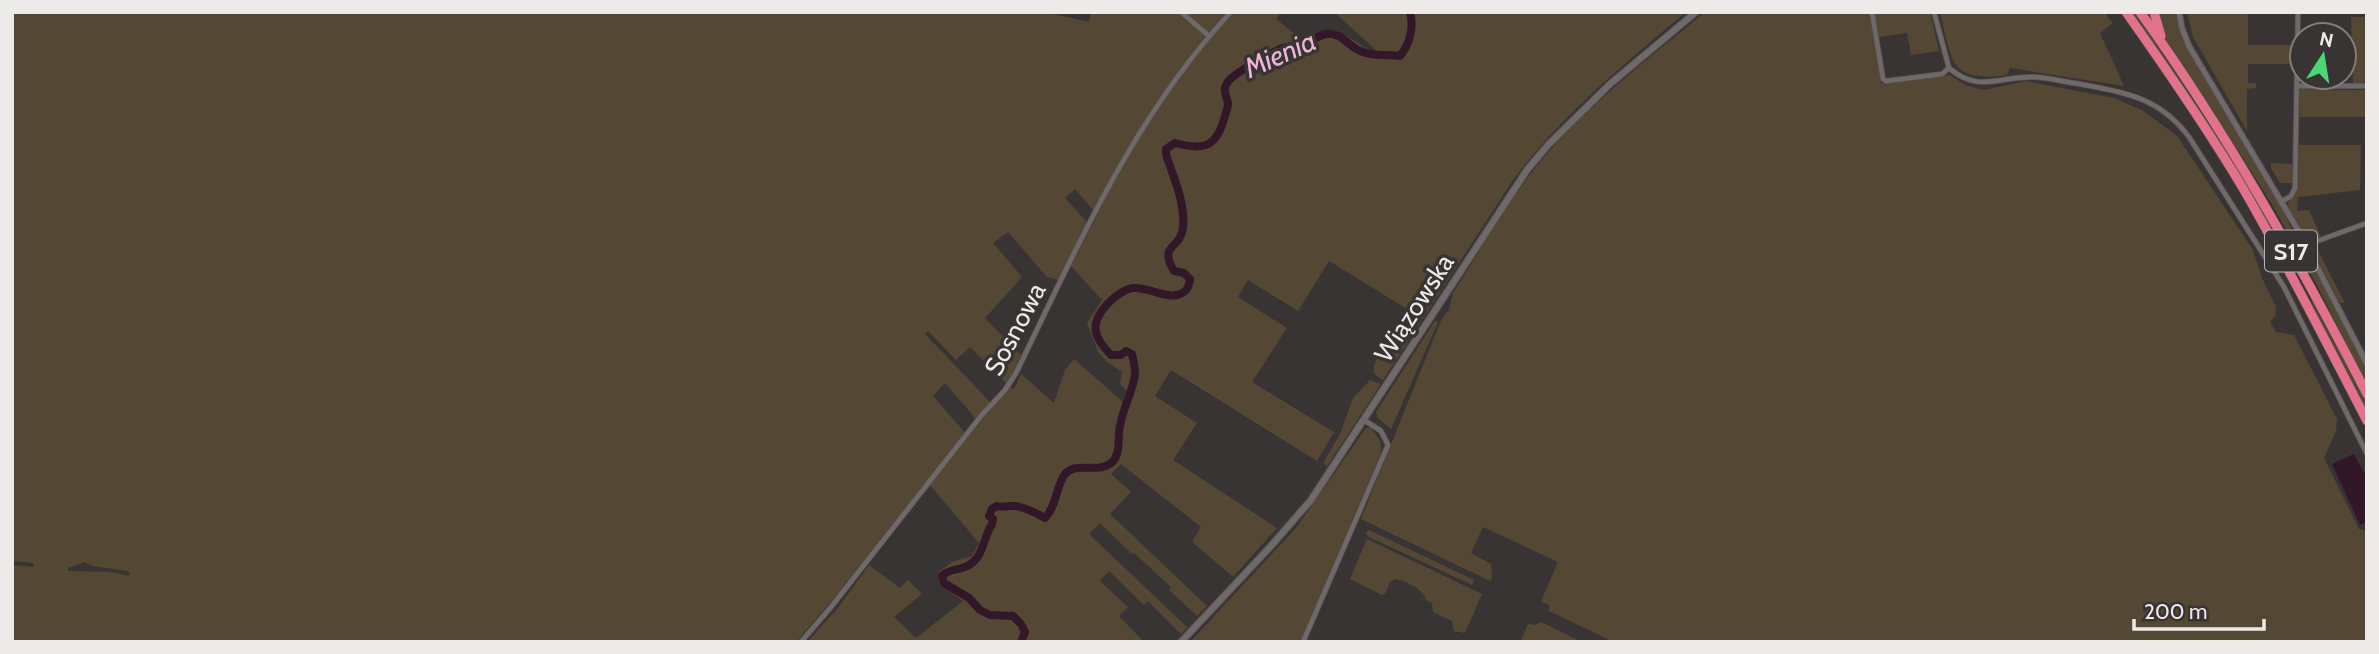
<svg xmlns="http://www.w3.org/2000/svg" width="2379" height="654" viewBox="0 0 2379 654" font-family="Cabin,sans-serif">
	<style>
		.green { fill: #544834; fill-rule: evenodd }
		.water { fill: #321728 }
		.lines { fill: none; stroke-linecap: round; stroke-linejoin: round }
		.river { stroke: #321728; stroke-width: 8 }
		.minor-casing { stroke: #555251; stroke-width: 6 }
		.tertiary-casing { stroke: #555251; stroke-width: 7 }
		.secondary-casing { stroke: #555251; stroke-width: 8 }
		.motorway-casing { stroke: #555251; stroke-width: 10 }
		.minor { stroke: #6f6a69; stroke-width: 4.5 }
		.tertiary { stroke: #6f6a69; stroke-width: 5 }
		.secondary { stroke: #6f6a69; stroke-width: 6 }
		.motorway { stroke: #e2718b; stroke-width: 9 }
		.labels { text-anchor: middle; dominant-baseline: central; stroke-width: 7; stroke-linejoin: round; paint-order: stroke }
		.shield { fill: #383433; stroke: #b7b3b3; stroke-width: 2 }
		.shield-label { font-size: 24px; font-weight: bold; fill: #edeaea }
		.street-label { font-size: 26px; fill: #edeaea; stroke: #383433 }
		.water-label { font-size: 28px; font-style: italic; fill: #efb5d7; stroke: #383433 }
	</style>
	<rect width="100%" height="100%" fill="#383433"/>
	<!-- green -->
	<g class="green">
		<path d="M12 12H1044L1089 22 1091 12H1176L1205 36 1158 99 1094 211 1075 189 1065 198 1088 223 1059 280 1047 277 1008 232 993 243 1022 277 985 318 1021 355 1007 384 970 347 956 360 928 331 925 334 991 403 976 419 945 383 933 396 966 434 834 598 796 642H12V565L34 567 33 563 12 561ZM84 562 92 566 128 571 130 574 128 576 112 572 68 571V568Z"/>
		<path d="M1185 12H1227L1209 32Z"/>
		<path d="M1236 12H1281L1276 19 1306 43C1311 40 1315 35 1320 33 1340 27 1357 43 1373 53L1378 52 1334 12H1686C1624 64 1562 115 1513 180L1383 380C1381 379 1375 375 1374 373 1369 362 1401 320 1407 309L1329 261 1298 311 1248 280 1238 297 1287 328 1252 382 1334 432 1317 461 1171 370 1155 396 1197 423 1173 460 1277 528 1233 577 1192 542 1201 527 1121 464 1111 474 1131 492 1110 514 1207 606 1197 616 1169 590 1171 587 1134 553 1132 554 1100 523 1089 534 1187 627 1181 634 1148 601 1144 605 1109 571 1100 581 1128 607 1119 616 1144 642H807L838 608 869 565 900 588 908 580 922 594 894 617 916 638 963 601 939 583V572L952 562 972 556 979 543 930 485 983 418 1011 387 1014 389 1021 374 1054 403 1065 370 1074 359 1123 402 1128 392 1120 384 1122 372 1106 361 1098 352 1087 323 1102 300 1071 266 1114 182 1161 100 1213 35Z"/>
		<path d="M1705 12H1870L1881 83 1950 75 1965 85 1984 90 2026 81 2114 98 2142 110 2177 136 2253 250 2262 278 2276 307 2275 316 2270 322 2276 332 2294 335 2337 419 2336 431 2324 458 2359 529 2367 531V642H1614L1549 611V605L1541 601 1558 562 1483 527 1471 553 1491 564 1492 577 1490 581 1361 519 1442 318 1449 310 1453 293C1479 252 1505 207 1535 168 1583 108 1646 61 1705 12Z"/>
		<path d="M1875 12H1930L1939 51 1911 55 1907 33 1879 37Z"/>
		<path d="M1940 12H2104L2113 23 2100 33 2124 86 2010 68 2007 75C1948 83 1952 60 1940 12Z"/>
		<path d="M2132 12H2135L2143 24C2194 97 2240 172 2284 248L2282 250 2207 124Z"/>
		<path d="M2157 12H2175L2185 44 2283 210 2294 235 2305 247 2365 367 2367 385 2317 285 2273 206 2201 92 2170 50 2162 35Z"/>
		<path d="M2187 12H2248V45H2294V64H2248V83H2256V88L2247 89V131L2193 37Z"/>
		<path d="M2351 17H2367V83H2353Z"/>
		<path d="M2300 89 2365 90V117H2300Z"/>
		<path d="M2299 145H2361L2360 190 2298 197 2297 211 2309 210 2321 237 2310 240 2306 238 2288 206 2289 200 2298 189Z"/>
		<path d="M2271 163 2292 164V183H2280L2271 168Z"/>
		<path d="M2315 245 2345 303H2340L2312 250Z"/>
		<path d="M2312 300 2367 402V415L2311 301Z"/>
		<path d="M1435 321 1438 322 1391 429 1378 418 1376 412Z"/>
		<path d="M1370 380 1381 384 1327 466 1323 463 1340 434 1353 398Z"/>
		<path d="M1366 428H1371L1380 440 1381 453 1300 642H1190L1296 528Z"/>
		<path d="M1369 530 1474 580 1472 585 1369 537 1365 533Z"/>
		<path d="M1367 539 1482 594 1465 633 1454 631 1452 621 1433 612 1432 603C1421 597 1430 603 1423 594 1417 586 1405 581 1395 579L1390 582 1385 594 1382 595 1350 579Z"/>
		<path d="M1541 622 1582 642H1520L1528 624 1535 625Z"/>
	</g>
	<!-- water -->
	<path class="water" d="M2354 454 2367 478V522L2360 525 2332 464Z"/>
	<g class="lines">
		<!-- river -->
		<path class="river" d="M1021 642 1025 632 1021 624 1013 616 990 615 980 610 969 598 944 583 942 576C949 568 960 571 969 565 984 556 983 538 992 524L993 519 989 516 992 509 997 506C1004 508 1010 505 1016 506 1026 508 1036 513 1045 518 1057 506 1056 485 1065 474 1076 461 1098 474 1111 463 1120 456 1118 443 1119 433 1120 413 1132 395 1135 375 1135 367 1134 362 1132 354L1126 351 1121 355H1111C1105 349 1098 341 1096 332 1092 315 1117 290 1133 288 1148 287 1164 298 1177 295 1186 293 1189 288 1190 279L1184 273 1174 271C1158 244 1180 250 1183 228 1185 208 1178 188 1171 169 1169 162 1165 156 1166 149L1175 143C1201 150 1216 149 1224 119 1225 115 1228 108 1228 104 1227 96 1222 91 1227 83 1232 74 1276 49 1287 47 1292 46 1297 49 1302 47 1310 43 1316 36 1326 34 1340 32 1347 44 1358 50 1371 57 1386 54 1400 56 1410 44 1414 27 1410 12"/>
		<!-- minor casing -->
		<g class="minor-casing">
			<g id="minor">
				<path d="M1181 12 1209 36"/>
				<path d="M1872 12 1883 79 1886 81 1942 74 1949 68"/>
				<path d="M1934 12 1949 68"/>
				<path d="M1949 68C1978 93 1998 77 2031 77 2047 77 2064 82 2080 84 2126 93 2159 97 2189 137L2284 287 2367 454"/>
				<path d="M2297 86H2367"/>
				<path d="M2281 202 2291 196 2295 188 2298 12"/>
				<path d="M2306 245 2367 223"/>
				<path d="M801 642 831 607 981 416 1005 390 1016 373C1077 248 1134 115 1231 12"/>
				<path d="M1303 642 1388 445 1381 431 1364 420"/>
			</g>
		</g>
		<!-- tertiary casing -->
		<g class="tertiary-casing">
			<path id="tertiary" d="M2179 12 2182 28 2189 46 2298 230 2367 364"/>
		</g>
		<!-- secondary casing -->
		<g class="secondary-casing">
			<path id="secondary" d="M1181 642 1271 546 1311 500 1527 170 1548 145 1610 84 1696 12"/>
		</g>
		<!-- motorway casing -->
		<g class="motorway-casing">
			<g id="motorway">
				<path d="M2126 12C2167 70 2208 129 2244 190 2288 266 2327 344 2367 421"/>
				<path d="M2140 12C2227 133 2299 262 2367 394"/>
				<path d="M2154 12 2161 36"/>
			</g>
		</g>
		<!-- minor -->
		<use href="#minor" class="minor"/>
		<!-- tertiary -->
		<use href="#tertiary" class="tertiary"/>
		<!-- secondary -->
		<use href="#secondary" class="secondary"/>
		<!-- motorway -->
		<use href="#motorway" class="motorway"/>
	</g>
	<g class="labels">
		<!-- shield labels -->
		<rect class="shield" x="2265" y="230.5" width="52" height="41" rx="5"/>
		<g class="shield-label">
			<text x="2291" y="251">S17</text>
		</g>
		<!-- street labels -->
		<g class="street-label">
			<text transform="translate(1414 308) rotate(-57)">Wiązowska</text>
			<text transform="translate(1015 329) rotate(-62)">Sosnowa</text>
		</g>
		<!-- water labels -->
		<g class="water-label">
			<text transform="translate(1280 54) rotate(-24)">Mienia</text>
		</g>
	</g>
	<!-- border -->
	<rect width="2379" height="654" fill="none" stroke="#edeaea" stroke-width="28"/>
	<!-- north arrow -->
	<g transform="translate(2323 56) rotate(12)"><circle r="33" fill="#383433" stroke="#807d7c" stroke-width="2"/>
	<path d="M0-5L12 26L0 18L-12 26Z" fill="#4bd677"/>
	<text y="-10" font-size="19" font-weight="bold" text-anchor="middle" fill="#edeaea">N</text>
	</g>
	<!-- scale -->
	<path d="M2134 619v10h130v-10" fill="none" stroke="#edeaea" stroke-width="3.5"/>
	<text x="2144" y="619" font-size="21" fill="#edeaea" stroke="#383433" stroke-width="5" paint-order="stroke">200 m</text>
</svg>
